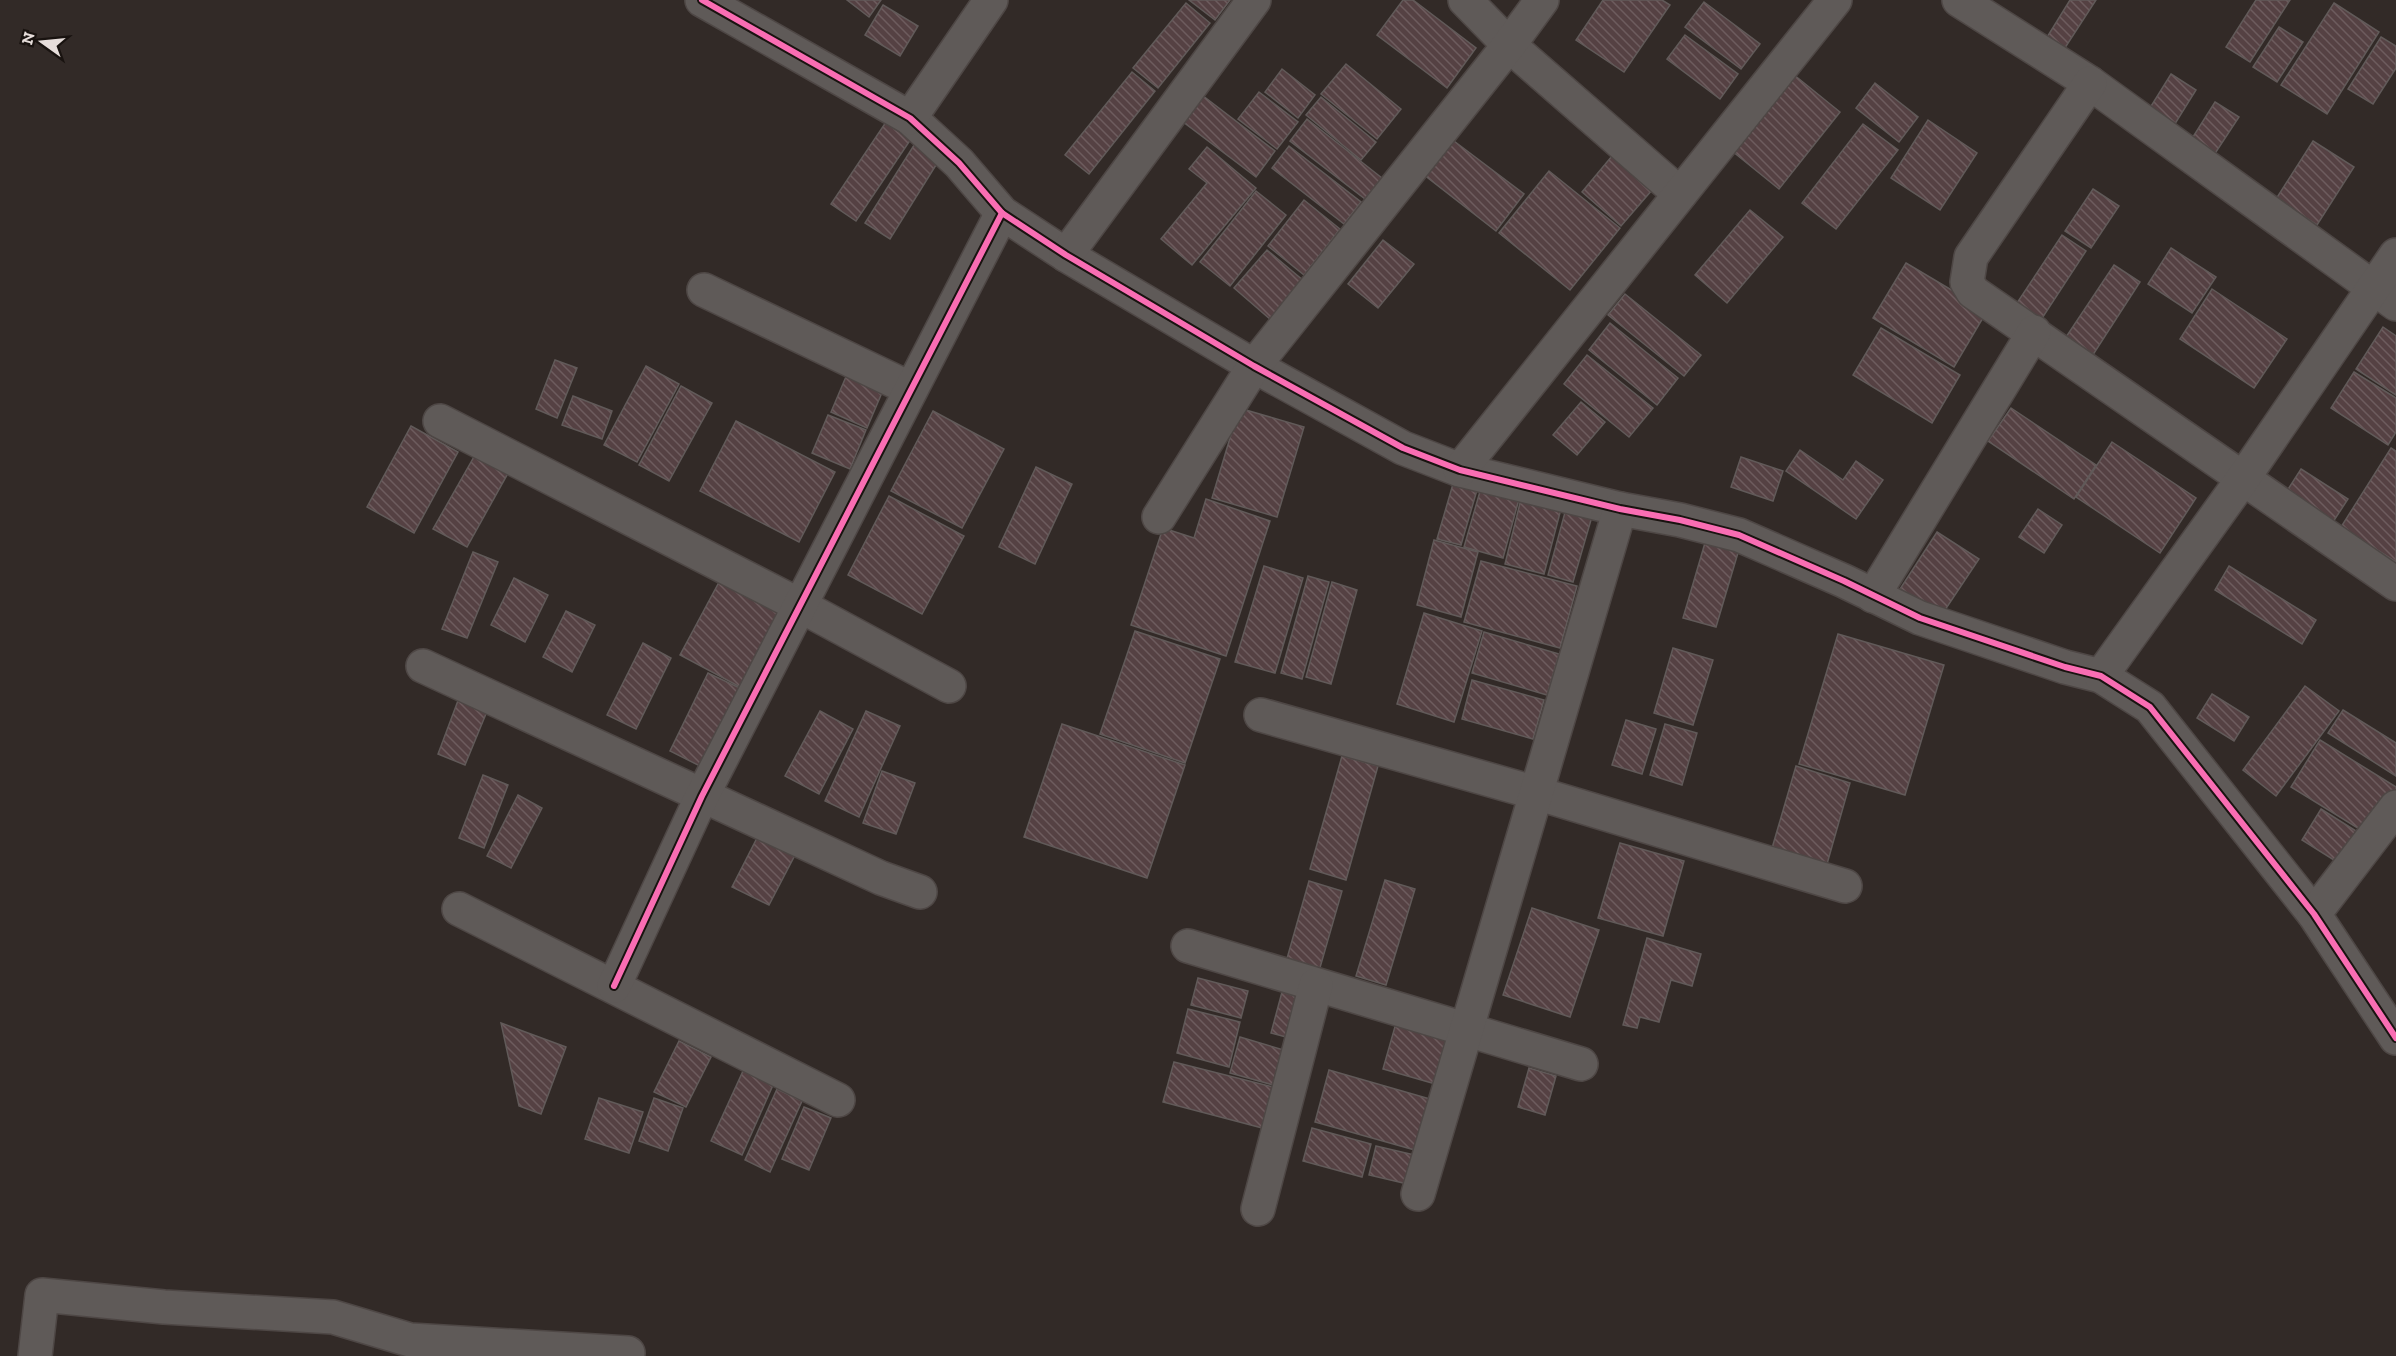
<svg xmlns="http://www.w3.org/2000/svg" width="2396" height="1356" viewBox="0 0 2396 1356" font-family="'Zilla Slab',serif">
	<style>
		.building { fill: url(#building-back-hatch); stroke: #615a59; stroke-width: 1.5 }
		.lines { fill: none; stroke-linecap: round; stroke-linejoin: round }
		.minor-casing { stroke: #4e4745; stroke-width: 36 }
		.minor { stroke: #5f5a58; stroke-width: 33 }
		.cycleway-casing { stroke: #191310; stroke-width: 10 }
		.cycleway { stroke: #f96db3; stroke-width: 6 }
	</style>
	<defs>
		<pattern id="building-back-hatch" width="6" height="6" patternUnits="userSpaceOnUse" patternTransform="scale(1.5)"><rect width="6" height="6" fill="#554143"/><path d="M-1 5l2 2M0 0l6 6M5-1l2 2" fill="none" stroke="#6d5c5e"/></pattern>
	</defs>
	<rect width="100%" height="100%" fill="#322a27"/>
	<!-- building -->
	<g class="building">
		<path d="M847 0H881L869 17Z"/>
		<path d="M1189 0H1230L1215 20Z"/>
		<path d="M1403 0H1413L1476 48 1447 88 1377 35Z"/>
		<path d="M1603 0H1662L1670 5 1624 72 1576 40Z"/>
		<path d="M2070 0H2096L2061 54 2044 42Z"/>
		<path d="M2256 0H2290L2250 62 2226 47Z"/>
		<path d="M1704 2 1760 44 1741 69 1685 27Z"/>
		<path d="M1186 3 1210 23 1158 88 1133 68Z"/>
		<path d="M2334 3 2379 32 2327 114 2281 85Z"/>
		<path d="M883 5 918 26 900 56 865 35Z"/>
		<path d="M2279 27 2303 42 2277 82 2253 67Z"/>
		<path d="M1685 35 1738 74 1720 99 1667 59Z"/>
		<path d="M2381 37 2396 46V68L2373 104 2348 89Z"/>
		<path d="M1346 64 1401 109 1377 139 1321 94Z"/>
		<path d="M1282 69 1315 95 1298 118 1265 92Z"/>
		<path d="M1788 70 1840 112 1779 189 1727 147Z"/>
		<path d="M1132 72 1155 91 1089 174 1065 155Z"/>
		<path d="M2171 74 2196 90 2173 127 2148 111Z"/>
		<path d="M1875 83 1918 117 1899 142 1856 108Z"/>
		<path d="M1198 92 1275 151 1256 177 1178 118Z"/>
		<path d="M1259 92 1298 122 1277 149 1238 119Z"/>
		<path d="M1321 97 1376 142 1361 160 1306 115Z"/>
		<path d="M2215 102 2239 117 2214 155 2191 140Z"/>
		<path d="M1307 119 1382 178 1365 199 1290 141Z"/>
		<path d="M1928 120 1977 153 1940 210 1891 178Z"/>
		<path d="M886 122 911 139 856 221 831 204Z"/>
		<path d="M1863 124 1898 150 1836 229 1802 203Z"/>
		<path d="M1450 138 1524 194 1496 231 1423 174Z"/>
		<path d="M2313 141 2354 167 2317 225 2276 199Z"/>
		<path d="M916 142 941 157 890 239 865 223Z"/>
		<path d="M1289 146 1361 202 1344 224 1272 168Z"/>
		<path d="M1207 147 1256 188 1192 265 1161 239 1207 183 1189 169Z"/>
		<path d="M1612 156 1652 190 1621 226 1582 192Z"/>
		<path d="M1549 171 1620 228 1570 290 1499 233Z"/>
		<path d="M2093 189 2119 206 2091 248 2065 231Z"/>
		<path d="M1256 191 1286 215 1230 286 1200 262Z"/>
		<path d="M1304 200 1340 229 1304 275 1268 246Z"/>
		<path d="M1750 210 1783 237 1727 303 1695 275Z"/>
		<path d="M2062 235 2086 251 2037 326 2013 309Z"/>
		<path d="M1383 240 1414 264 1378 308 1348 284Z"/>
		<path d="M2171 248 2216 277 2192 313 2148 284Z"/>
		<path d="M1267 250 1304 281 1271 320 1234 288Z"/>
		<path d="M1906 263 1987 311 1954 367 1873 318Z"/>
		<path d="M2114 265 2140 282 2089 361 2062 343Z"/>
		<path d="M2212 289 2287 339 2254 388 2180 339Z"/>
		<path d="M1625 294 1701 355 1684 376 1608 315Z"/>
		<path d="M1610 323 1678 378 1657 405 1589 350Z"/>
		<path d="M2383 327 2396 336V395L2356 369Z"/>
		<path d="M1881 328 1960 375 1932 423 1853 375Z"/>
		<path d="M1587 355 1653 408 1629 437 1564 384Z"/>
		<path d="M555 360 577 368 557 418 536 409Z"/>
		<path d="M646 366 679 384 637 462 604 445Z"/>
		<path d="M848 372 884 388 867 428 831 412Z"/>
		<path d="M2354 372 2396 398V432L2388 445 2331 408Z"/>
		<path d="M681 386 712 403 669 481 639 465Z"/>
		<path d="M573 396 612 411 602 439 562 425Z"/>
		<path d="M1581 402 1605 422 1577 455 1553 435Z"/>
		<path d="M1239 408 1304 427 1277 517 1212 498Z"/>
		<path d="M2011 408 2096 465 2074 499 1988 441Z"/>
		<path d="M933 411 1004 449 962 528 891 491Z"/>
		<path d="M828 415 866 430 850 469 812 453Z"/>
		<path d="M736 421 835 472 799 542 700 491Z"/>
		<path d="M411 426 458 452 414 533 367 507Z"/>
		<path d="M2112 442 2196 498 2160 553 2076 497Z"/>
		<path d="M479 448 512 466 467 547 433 529Z"/>
		<path d="M2391 448 2396 451V562L2341 527Z"/>
		<path d="M1800 450 1843 480 1856 461 1883 480 1856 519 1786 471Z"/>
		<path d="M1741 457 1783 471 1773 501 1731 487Z"/>
		<path d="M1036 467 1072 484 1035 564 999 547Z"/>
		<path d="M2301 469 2348 499 2331 525 2285 494Z"/>
		<path d="M1453 484 1477 490 1461 545 1437 539Z"/>
		<path d="M1481 488 1519 499 1503 558 1464 547Z"/>
		<path d="M1522 495 1562 505 1544 574 1505 564Z"/>
		<path d="M889 496 964 536 922 614 848 575Z"/>
		<path d="M1206 499 1270 521 1226 656 1131 625 1163 528 1194 538Z"/>
		<path d="M1567 505 1593 513 1573 582 1548 575Z"/>
		<path d="M2038 509 2062 525 2044 553 2019 537Z"/>
		<path d="M1937 532 1979 559 1941 616 1900 589Z"/>
		<path d="M1707 536 1740 546 1716 627 1683 618Z"/>
		<path d="M1434 540 1478 552 1461 617 1417 605Z"/>
		<path d="M473 552 498 562 467 638 442 629Z"/>
		<path d="M1481 561 1577 586 1560 648 1464 622Z"/>
		<path d="M1264 566 1303 578 1275 673 1235 662Z"/>
		<path d="M2229 566 2316 620 2302 644 2215 590Z"/>
		<path d="M725 571 787 604 742 688 680 655Z"/>
		<path d="M1308 576 1329 582 1302 679 1281 673Z"/>
		<path d="M514 578 548 595 525 642 491 625Z"/>
		<path d="M1332 582 1357 590 1331 684 1306 677Z"/>
		<path d="M566 611 595 625 572 672 543 657Z"/>
		<path d="M1424 613 1482 631 1454 722 1397 704Z"/>
		<path d="M1135 631 1220 659 1185 763 1100 734Z"/>
		<path d="M1484 632 1559 654 1547 695 1472 673Z"/>
		<path d="M1838 634 1944 665 1905 795 1799 764Z"/>
		<path d="M643 643 671 658 636 729 607 715Z"/>
		<path d="M1673 648 1713 660 1693 725 1654 713Z"/>
		<path d="M708 673 742 689 704 768 670 751Z"/>
		<path d="M1472 680 1544 700 1533 739 1462 719Z"/>
		<path d="M2305 686 2339 711 2276 796 2243 770Z"/>
		<path d="M2212 694 2249 717 2234 741 2197 718Z"/>
		<path d="M459 698 488 709 465 765 438 754Z"/>
		<path d="M2343 710 2396 743V776L2328 733Z"/>
		<path d="M820 711 853 729 819 794 785 776Z"/>
		<path d="M866 711 900 726 859 817 825 801Z"/>
		<path d="M1626 720 1656 729 1642 774 1612 765Z"/>
		<path d="M1062 724 1185 765 1147 878 1024 837Z"/>
		<path d="M1665 724 1697 733 1682 785 1650 775Z"/>
		<path d="M2320 740 2396 787V791L2369 835 2291 787Z"/>
		<path d="M1342 756 1378 766 1346 880 1310 869Z"/>
		<path d="M1796 766 1850 783 1825 871 1770 855Z"/>
		<path d="M882 771 915 783 896 834 863 823Z"/>
		<path d="M483 775 508 785 484 848 459 838Z"/>
		<path d="M518 795 542 808 511 868 487 856Z"/>
		<path d="M2321 809 2364 836 2345 867 2302 840Z"/>
		<path d="M758 836 795 855 769 905 732 887Z"/>
		<path d="M1620 843 1684 861 1663 936 1598 918Z"/>
		<path d="M1385 880 1415 889 1386 985 1356 976Z"/>
		<path d="M1309 881 1342 891 1319 971 1286 962Z"/>
		<path d="M1532 908 1599 930 1570 1017 1503 995Z"/>
		<path d="M1647 938 1701 954 1692 986 1671 980 1659 1022 1640 1017 1637 1028 1623 1025Z"/>
		<path d="M1198 978 1248 991 1241 1018 1191 1005Z"/>
		<path d="M1282 992 1302 998 1290 1038 1271 1033Z"/>
		<path d="M1188 1009 1240 1022 1229 1067 1177 1053Z"/>
		<path d="M1398 1016 1455 1032 1439 1085 1383 1069Z"/>
		<path d="M501 1023 566 1047 541 1114 519 1106Z"/>
		<path d="M1240 1037 1287 1051 1277 1086 1230 1073Z"/>
		<path d="M679 1041 711 1057 686 1107 654 1092Z"/>
		<path d="M1174 1062 1281 1089 1270 1130 1163 1102Z"/>
		<path d="M1529 1068 1556 1076 1545 1115 1518 1107Z"/>
		<path d="M1329 1070 1437 1101 1422 1152 1315 1122Z"/>
		<path d="M743 1071 773 1085 742 1155 711 1141Z"/>
		<path d="M777 1089 802 1101 770 1172 745 1160Z"/>
		<path d="M599 1098 643 1112 629 1153 585 1139Z"/>
		<path d="M654 1098 683 1108 668 1151 639 1141Z"/>
		<path d="M804 1107 831 1118 809 1170 782 1159Z"/>
		<path d="M1312 1128 1371 1144 1362 1177 1303 1161Z"/>
		<path d="M1376 1146 1419 1156 1412 1185 1369 1175Z"/>
	</g>
	<g class="lines">
		<!-- minor casing -->
		<g class="minor-casing">
			<g id="minor">
				<path d="M702 0 910 118 959 163 1002 213 1066 255 1254 366 1403 448 1460 470 1620 509 1680 520 1739 535 1844 581 1920 618 2065 667 2101 676 2150 707 2314 914 2396 1038"/>
				<path d="M1465 0 1509 45 1680 194"/>
				<path d="M1959 0 2090 83 2396 304"/>
				<path d="M2090 83 1971 257 1967 282 1973 292 2396 584"/>
				<path d="M910 118 991 0"/>
				<path d="M1066 255 1254 0"/>
				<path d="M704 290 911 389"/>
				<path d="M440 421 799 605 949 686"/>
				<path d="M1460 470 1835 0"/>
				<path d="M1159 517 1254 366 1509 45 1542 0"/>
				<path d="M1873 596 2034 332"/>
				<path d="M423 666 881 878 920 892"/>
				<path d="M2101 676 2242 480 2396 255"/>
				<path d="M1261 715 1536 793 1845 886"/>
				<path d="M459 909 838 1100"/>
				<path d="M2314 914 2396 807"/>
				<path d="M1188 946 1581 1064"/>
				<path d="M614 986 702 796 1002 213"/>
				<path d="M1418 1194 1620 509"/>
				<path d="M1258 1209 1316 985"/>
				<path d="M35 1356 42 1295 164 1307 333 1317 410 1340 628 1353"/>
			</g>
		</g>
		<!-- minor -->
		<use href="#minor" class="minor"/>
		<!-- cycleway casing -->
		<g class="cycleway-casing">
			<g id="cycleway">
				<path d="M702 0 910 118 959 163 1002 213 1066 255 1254 366 1403 448 1460 470 1620 509 1680 520 1739 535 1844 581 1920 618 2065 667 2101 676 2150 707 2314 914 2396 1038"/>
				<path d="M614 986 702 796 1002 213"/>
			</g>
		</g>
		<!-- cycleway -->
		<use href="#cycleway" class="cycleway"/>
	</g>
	<!-- north arrow -->
	<g transform="translate(42 42) rotate(285)" stroke="#191310" stroke-width="4.5" paint-order="stroke">
	<path d="M0-4.5L10 22L0 15L-10 22Z" fill="#e7dedb"/>
	<text y="-9" font-size="16" font-weight="bold" text-anchor="middle" fill="#e7dedb">N</text>
	</g>
</svg>
